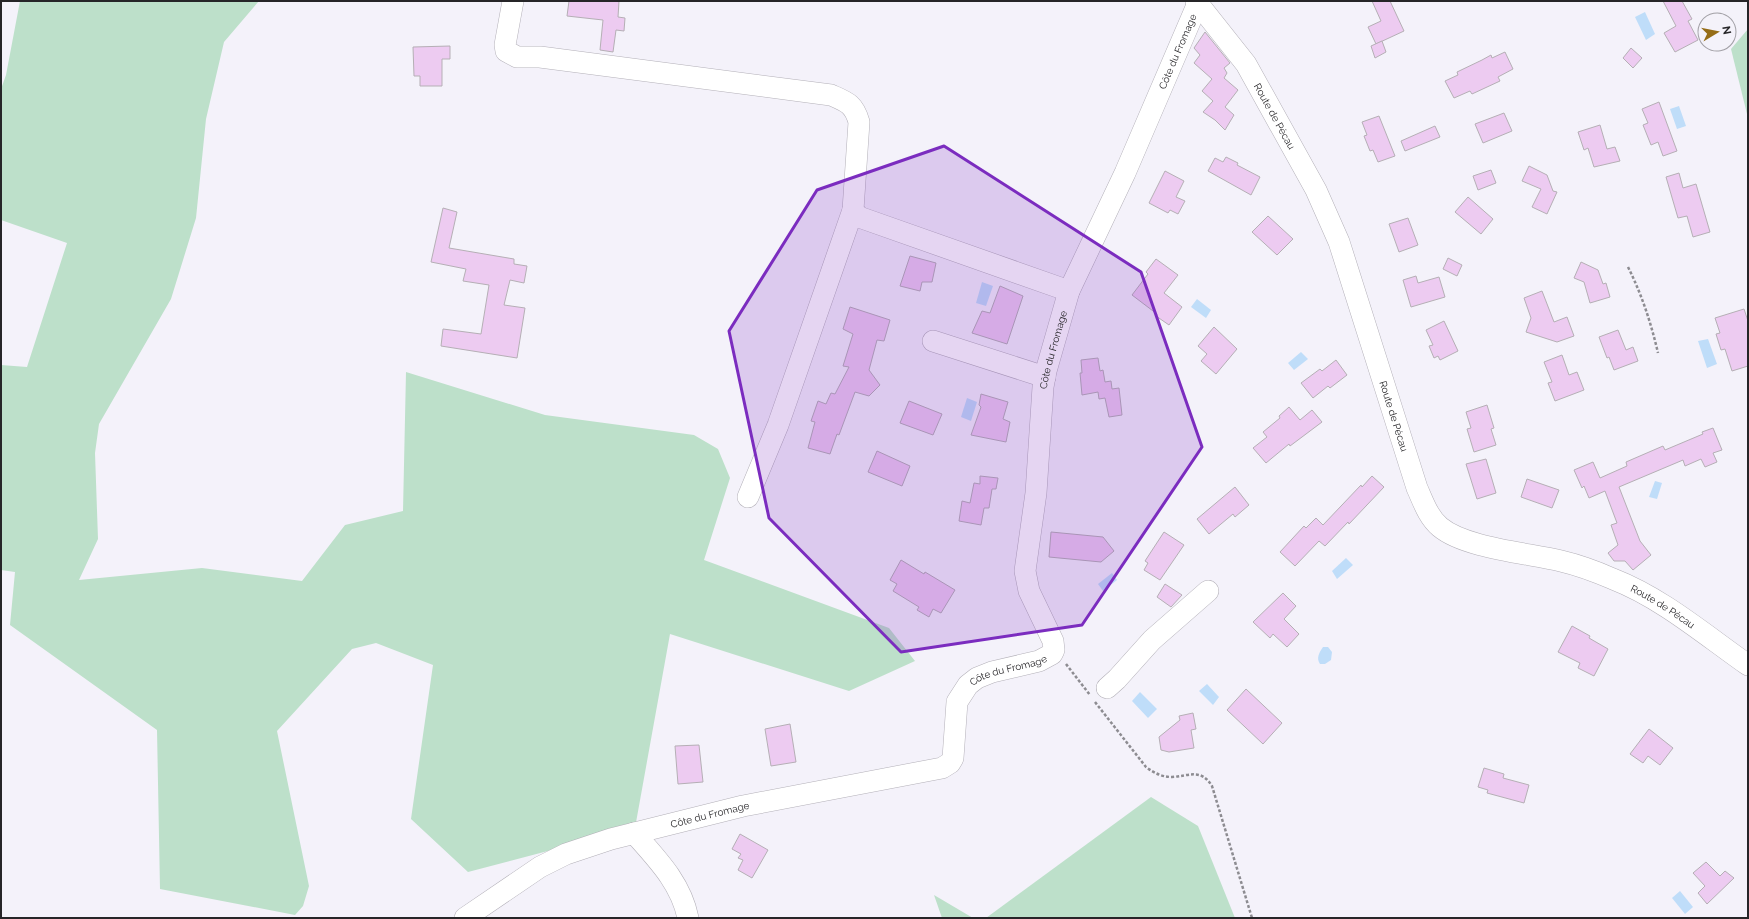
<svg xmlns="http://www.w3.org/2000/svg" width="1749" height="919" viewBox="0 0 1749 919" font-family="Raleway,sans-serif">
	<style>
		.green { fill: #bde0ca }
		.water { fill: #bfddf9 }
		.building { fill: #edcbf1; stroke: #b5afb5 }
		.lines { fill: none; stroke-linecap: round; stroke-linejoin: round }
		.minor-casing { stroke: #b3b0b8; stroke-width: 22 }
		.path { stroke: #8d8c91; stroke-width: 2.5; stroke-dasharray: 3 2; stroke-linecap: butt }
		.minor { stroke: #fff; stroke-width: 21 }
		.marked { fill: #7b2cbf; fill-opacity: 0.2; stroke: #7b2cbf; stroke-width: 3; stroke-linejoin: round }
		.labels { text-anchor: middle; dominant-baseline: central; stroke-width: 4; stroke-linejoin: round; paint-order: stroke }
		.street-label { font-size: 10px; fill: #262528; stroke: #f4f2fa }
	</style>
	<rect width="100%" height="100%" fill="#f4f2fa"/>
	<!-- green -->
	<g class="green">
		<path d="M20 1H259L224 42 206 119 196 218 171 299 99 424 95 453 98 539 79 580 202 568 302 581 345 525 403 511 406 372 545 415 694 435 718 449 730 478 704 560 889 628 915 661 849 691 670 634 635 828 468 872 411 819 433 665 376 643 352 649 277 731 309 886 303 906 295 915 160 889 157 730 10 625 15 572 1 570V365L27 367 67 243 1 220V89L6 75Z"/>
		<path d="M1748 29V118L1731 49Z"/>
		<path d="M1151 797 1198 826 1235 918H986Z"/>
		<path d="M934 895 973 918H942Z"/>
	</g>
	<!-- water -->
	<g class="water">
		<path d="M1645 12 1655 34 1646 40 1635 17Z"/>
		<path d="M1679 106 1686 126 1677 129 1670 109Z"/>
		<path d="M982 282 993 286 986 306 976 303Z"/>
		<path d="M1197 299 1211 310 1206 318 1191 307Z"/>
		<path d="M1708 339 1717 364 1707 368 1698 341Z"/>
		<path d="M1301 352 1308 359 1294 370 1288 363Z"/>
		<path d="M967 398 977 402 971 421 961 417Z"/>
		<path d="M1655 481 1662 483 1657 499 1649 497Z"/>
		<path d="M1346 558 1353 565 1337 579 1332 571Z"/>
		<path d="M1112 573 1117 580 1103 591 1098 584Z"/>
		<path d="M1323 647H1328L1332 652 1331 660 1325 664H1320C1316 658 1319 653 1323 647Z"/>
		<path d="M1207 684 1219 697 1213 705 1199 691Z"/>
		<path d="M1140 692 1157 709 1148 718 1132 701Z"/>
		<path d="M1680 891 1693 907 1685 914 1672 898Z"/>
	</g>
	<!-- building -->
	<g class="building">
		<path d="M569 1H619L618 17 625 18 624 31 616 30 613 52 600 50 603 20 567 16Z"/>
		<path d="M1372 1H1390L1404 31 1376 44 1368 27 1381 21Z"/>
		<path d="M1663 1H1682L1692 19 1688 21 1698 40 1675 52 1664 33 1676 26Z"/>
		<path d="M1205 32 1230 63 1224 68 1227 73 1224 78 1238 90 1225 107 1234 115 1225 130 1215 120 1203 112 1213 101 1202 91 1212 79 1194 63 1200 55 1194 48Z"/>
		<path d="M1382 41 1386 52 1375 58 1371 46Z"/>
		<path d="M450 46V59H442V86H420V76H414L413 47Z"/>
		<path d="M1631 48 1642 58 1633 68 1623 58Z"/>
		<path d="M1505 52 1513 69 1498 77 1500 81 1472 94 1470 91 1454 98 1445 81 1458 75 1457 72 1482 60 1491 55 1492 58Z"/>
		<path d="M1659 102 1677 151 1663 156 1658 142 1651 145 1643 125 1648 123 1642 109Z"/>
		<path d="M1504 113 1512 131 1483 143 1475 124Z"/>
		<path d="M1379 116 1395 156 1378 162 1373 150 1370 151 1364 136 1367 135 1362 122Z"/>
		<path d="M1600 125 1607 149 1615 147 1620 161 1594 167 1588 148 1584 150 1578 132Z"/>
		<path d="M1435 126 1440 137 1405 151 1401 141Z"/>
		<path d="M1226 157 1238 163 1237 165 1260 177 1251 195 1208 171 1215 158 1223 162Z"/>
		<path d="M1529 166 1547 175 1553 191 1557 192 1547 214 1532 207 1541 189 1522 181Z"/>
		<path d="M1491 170 1496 183 1478 190 1473 176Z"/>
		<path d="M1165 171 1184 181 1176 197 1185 201 1178 214 1170 210 1168 213 1149 203Z"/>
		<path d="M1679 173 1683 188 1696 184 1710 232 1693 237 1687 216 1678 218 1666 177Z"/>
		<path d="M1468 197 1493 219 1481 234 1455 212Z"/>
		<path d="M443 208 457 212 449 248 514 259V264L527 266 524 283 510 280 504 305 525 308 517 358 441 346 443 329 481 334 489 285 463 281 466 269 431 262Z"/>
		<path d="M1268 216 1293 239 1277 255 1252 232Z"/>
		<path d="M1408 218 1418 245 1399 252 1389 224Z"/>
		<path d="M910 256 936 263 932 282H922L920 291 900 286Z"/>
		<path d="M1448 258 1462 265 1457 276 1443 269Z"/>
		<path d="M1156 259 1178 275 1164 293 1182 307 1169 325 1156 316 1157 314 1132 295 1148 274 1146 272Z"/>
		<path d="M1581 262 1598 270 1603 284 1606 283 1610 297 1590 303 1584 282 1574 278Z"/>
		<path d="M1416 276 1418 283 1439 277 1445 297 1411 307 1403 280Z"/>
		<path d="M1000 286 1023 296 1007 344 972 333 982 311 990 313Z"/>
		<path d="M1542 291 1554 322 1567 317 1574 336 1557 342 1526 332 1531 318 1524 298Z"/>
		<path d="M850 307 890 320 884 341 877 340 869 370 880 385 869 396 855 392 839 435 837 434 830 454 808 448 815 422 811 421 818 401 826 404 831 393 835 394 849 367 843 366 853 334 843 329Z"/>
		<path d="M1744 309 1748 321V366L1732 371 1725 349 1721 350 1716 334 1720 333 1715 318Z"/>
		<path d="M1444 321 1458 351 1440 360 1438 356 1434 358 1429 346 1433 345 1426 330Z"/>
		<path d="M1214 327 1237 349 1216 374 1201 361 1207 354 1198 346Z"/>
		<path d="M1618 330 1626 350 1633 347 1638 361 1614 370 1609 357 1607 358 1599 337Z"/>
		<path d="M1562 355 1569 375 1577 372 1584 390 1555 401 1548 383 1552 382 1544 362Z"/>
		<path d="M1098 358 1100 371 1103 370 1105 382 1111 381 1112 389 1119 388 1122 415 1109 417 1105 398 1099 399 1098 392 1082 395 1080 373H1082L1081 360Z"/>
		<path d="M1336 360 1347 375 1330 388 1328 386 1313 398 1301 383 1320 369 1322 371Z"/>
		<path d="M981 394 1008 402 1003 419 1010 422 1006 442 971 435 981 407 979 405Z"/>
		<path d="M909 401 942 414 933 435 900 423Z"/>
		<path d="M1487 405 1494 428 1491 429 1496 445 1474 452 1467 429 1471 428 1466 412Z"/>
		<path d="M1289 407 1300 420 1312 410 1322 422 1290 446 1289 444 1266 463 1253 448 1267 437 1263 432 1280 418 1279 416Z"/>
		<path d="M1713 428 1722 450 1713 453 1717 462 1705 467 1701 459 1685 466 1683 460 1619 487 1640 541 1651 555 1633 570 1625 561H1614L1608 553 1618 545 1611 525 1617 523 1605 491 1589 498 1584 486 1582 488 1574 470 1593 462 1600 478 1627 466 1626 462 1663 446 1665 450 1703 434 1702 432Z"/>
		<path d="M877 451 910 466 902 486 868 472Z"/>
		<path d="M1486 459 1496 493 1477 499 1466 464Z"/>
		<path d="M980 476 998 478 996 489H992L989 508H984L981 525 959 521 962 501 970 503 974 483 980 484Z"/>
		<path d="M1372 476 1384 487 1349 524 1348 522 1325 546 1319 541 1295 566 1280 552 1304 526 1306 528 1316 518 1323 525 1361 485 1362 487Z"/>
		<path d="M1527 479 1559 490 1552 508 1521 497Z"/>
		<path d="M1235 487 1249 505 1235 517 1233 514 1209 534 1197 519Z"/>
		<path d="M1051 532 1103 537 1114 551 1101 562 1049 557Z"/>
		<path d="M1164 532 1184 545 1160 580 1144 570 1148 563 1145 561Z"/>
		<path d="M901 560 924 574 925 572 955 590 941 613 933 609 929 617 917 610 919 607 893 591 897 584 890 580Z"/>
		<path d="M1165 584 1182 595 1171 607 1157 597Z"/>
		<path d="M1283 593 1296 606 1284 619 1299 634 1287 647 1273 634 1270 638 1253 622Z"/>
		<path d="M1572 626 1590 636 1589 638 1608 649 1594 676 1578 668 1580 663 1558 652Z"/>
		<path d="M1246 689 1282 723 1263 744 1227 710Z"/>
		<path d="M1193 713 1196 729 1191 730 1194 748 1169 752 1161 750 1159 737 1180 720 1179 716Z"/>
		<path d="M790 724 796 762 771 766 765 729Z"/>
		<path d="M1649 729 1673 748 1660 765 1648 756 1643 763 1630 754Z"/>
		<path d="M699 745 703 782 678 784 675 746Z"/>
		<path d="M1484 768 1504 774 1503 778 1529 785 1524 803 1487 793 1488 790 1478 787Z"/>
		<path d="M740 834 768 850 752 878 738 870 743 860 738 858 741 854 732 849Z"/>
		<path d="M1706 862 1720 876 1725 871 1734 878 1707 904 1698 893 1705 886 1693 873Z"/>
	</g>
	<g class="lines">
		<!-- minor casing -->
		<g class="minor-casing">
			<g id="minor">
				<path d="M513 1 505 45 506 51 517 57H540L831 95C847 102 854 104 859 122L853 210 859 217 1069 291"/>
				<path id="s1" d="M1196 1 1246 64 1316 190 1339 242 1417 488C1423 501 1428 517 1440 527 1465 548 1528 553 1561 561 1578 565 1597 572 1613 579 1662 598 1705 635 1748 665"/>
				<path d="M933 341 1045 377"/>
				<path d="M748 497 778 425 853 210"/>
				<path d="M1107 688 1117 679 1152 640 1208 591"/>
				<path d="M634 833C657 859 681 883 688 918"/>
				<path id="s2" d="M465 918 540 867 566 854 611 839 743 806 942 768 950 763 953 758 957 702 968 685 977 678 992 672 1039 661 1052 654 1054 650 1053 641 1029 591 1025 571 1036 493 1043 387 1046 371 1069 291 1125 173 1198 3"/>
			</g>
		</g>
		<!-- path -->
		<g class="path">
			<path d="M1628 267C1642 295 1651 323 1658 353"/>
			<path d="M1066 664 1090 695"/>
			<path d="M1095 702 1146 767C1154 773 1162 777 1172 777 1189 776 1201 768 1212 786L1252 918"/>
		</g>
		<!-- minor -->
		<use href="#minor" class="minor"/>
	</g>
	<!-- marked area -->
	<path class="marked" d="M944 146 1141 272 1202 447 1082 625 901 652 769 518 729 331 817 190Z"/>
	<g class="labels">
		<!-- street labels -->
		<g class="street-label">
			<text stroke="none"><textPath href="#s2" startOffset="1325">Côte du Fromage</textPath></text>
			<text stroke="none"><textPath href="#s1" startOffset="140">Route de Pécau</textPath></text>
			<text stroke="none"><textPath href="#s2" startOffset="1001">Côte du Fromage</textPath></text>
			<text stroke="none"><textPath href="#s1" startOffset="464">Route de Pécau</textPath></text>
			<text stroke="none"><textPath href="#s1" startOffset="824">Route de Pécau</textPath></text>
			<text stroke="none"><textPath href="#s2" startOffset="641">Côte du Fromage</textPath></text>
			<text stroke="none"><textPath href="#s2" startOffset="269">Côte du Fromage</textPath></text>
		</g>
	</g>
	<!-- border -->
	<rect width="1749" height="919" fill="none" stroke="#262528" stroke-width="4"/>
	<!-- north arrow -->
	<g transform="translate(1717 32) rotate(80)"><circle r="19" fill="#f4f2fa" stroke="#a2a0a6"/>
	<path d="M0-3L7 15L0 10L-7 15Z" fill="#956c17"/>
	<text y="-6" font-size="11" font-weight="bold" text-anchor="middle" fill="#262528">N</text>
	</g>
</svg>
